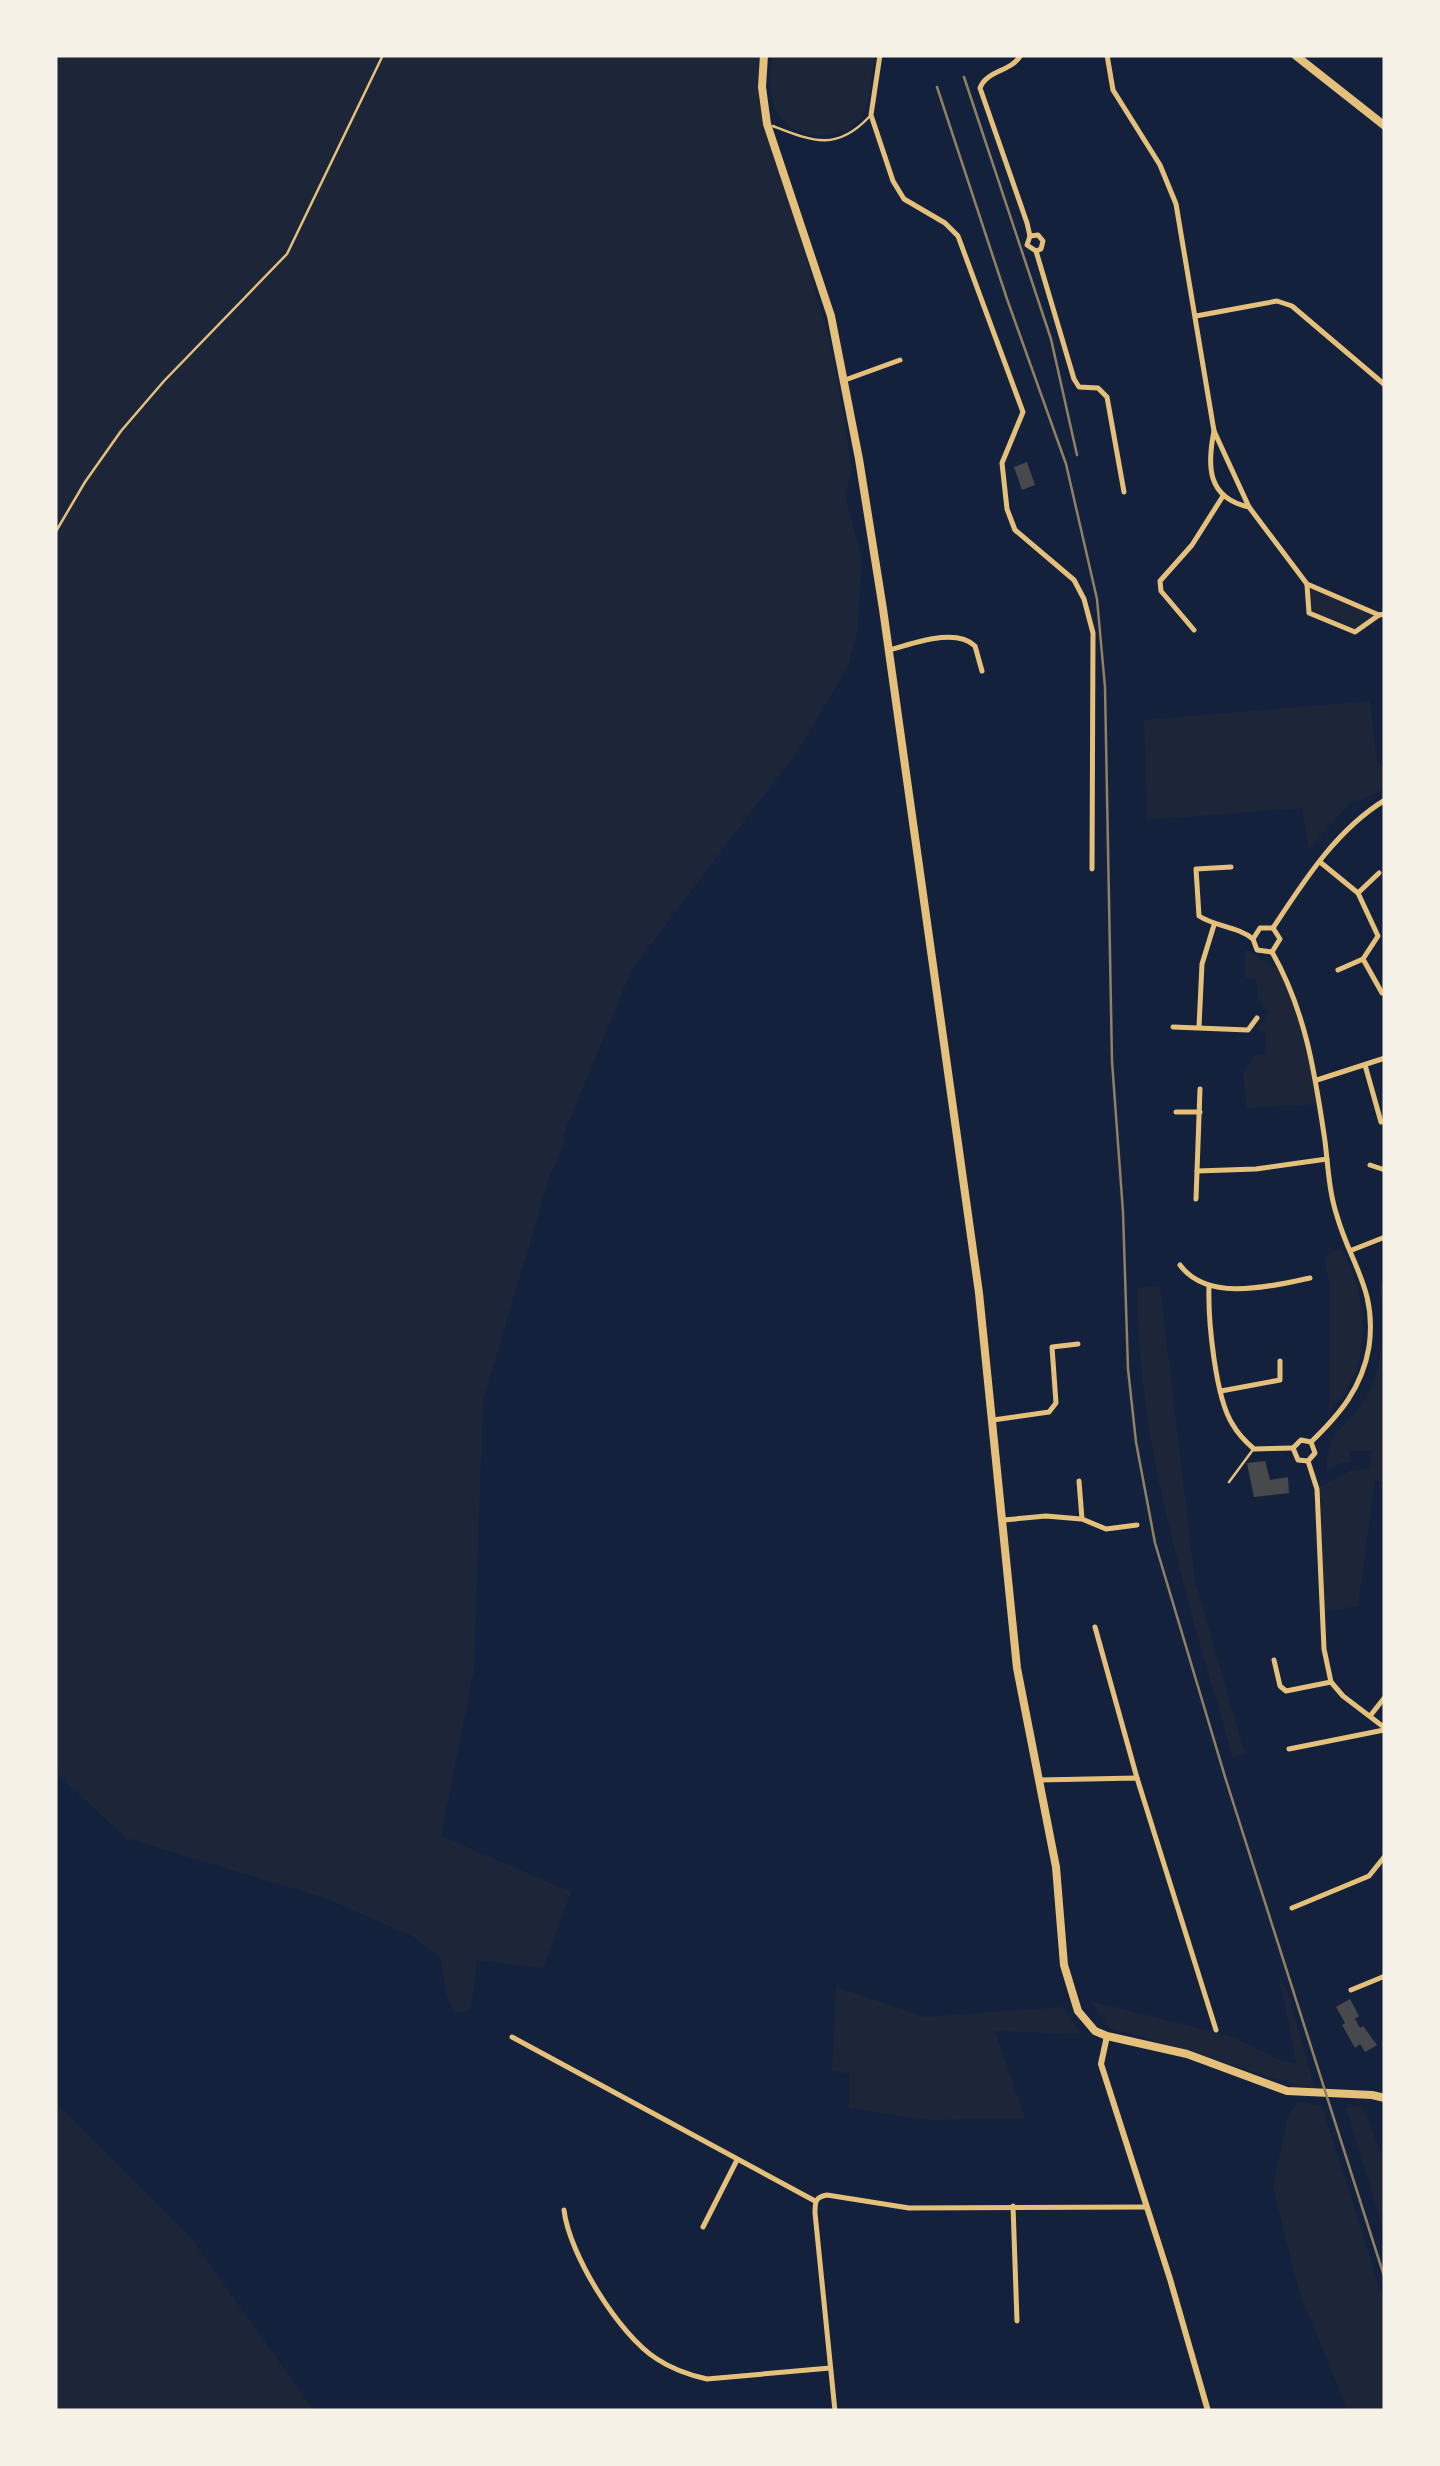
<svg xmlns="http://www.w3.org/2000/svg" width="1440" height="2466" viewBox="0 0 1440 2466" font-family="Figtree,sans-serif">
	<style>
		.green { fill: #1d2539 }
		.building { fill: #48494c }
		.lines { fill: none; stroke-linecap: round; stroke-linejoin: round }
		.path { stroke: #e5c07b; stroke-width: 2.5 }
		.service { stroke: #e5c07b; stroke-width: 2.5 }
		.minor { stroke: #e5c07b; stroke-width: 5 }
		.tertiary { stroke: #e5c07b; stroke-width: 6 }
		.secondary { stroke: #e5c07b; stroke-width: 8 }
		.rail { stroke: #918062; stroke-width: 2.5 }
	</style>
	<rect width="100%" height="100%" fill="#14213d"/>
	<!-- green -->
	<g class="green">
		<path d="M55 55H765L767 124 828 334 839 388 852 470 845 495 862 560 857 634 847 668 799 749 632 969 564 1134V1144L549 1178 483 1401 474 1670 441 1836 571 1892 543 1968 477 1960 471 2010 454 2013 447 1995 440 1957 412 1936 325 1898 126 1838 55 1772Z"/>
		<path d="M773 55H875C872 69 869 107 862 116 844 142 799 142 780 116 767 100 769 74 773 55Z"/>
		<path d="M1307 584 1379 615 1355 632 1309 613Z"/>
		<path d="M1370 701 1377 762 1385 768V789L1348 805 1309 849 1302 808 1147 820 1144 720Z"/>
		<path d="M1245 949 1284 973 1294 995 1320 1104 1247 1108 1243 1073 1255 1056 1266 1054 1265 1032 1258 1031 1259 1024 1270 1013 1258 999 1256 980 1245 978Z"/>
		<path d="M1340 1248C1370 1293 1375 1373 1329 1410L1330 1289 1325 1257Z"/>
		<path d="M1379 1282 1385 1284V1482L1375 1481 1358 1606 1323 1612 1317 1489 1351 1470 1370 1469 1372 1451H1350V1463L1342 1462 1327 1470C1326 1431 1343 1432 1362 1404 1385 1370 1386 1320 1379 1282Z"/>
		<path d="M1160 1286 1195 1582 1245 1753 1233 1758C1189 1605 1138 1449 1137 1288Z"/>
		<path d="M1280 1981 1287 1990 1315 2090C1246 2071 1179 2046 1109 2028L1090 2001 1230 2036 1279 2060 1297 2064Z"/>
		<path d="M836 1987 925 2017 1063 2007 1081 2034 995 2031 1025 2118 930 2120 849 2108V2074L832 2070Z"/>
		<path d="M55 2102 191 2238 314 2411H55Z"/>
		<path d="M1299 2102 1322 2106 1385 2305V2411H1348L1299 2291 1273 2186 1289 2113Z"/>
		<path d="M1362 2106 1385 2162V2235L1346 2108Z"/>
	</g>
	<!-- building -->
	<g class="building">
		<path d="M1027 462 1035 485 1022 490 1014 467Z"/>
		<path d="M1265 1461 1270 1480 1288 1477 1289 1493 1254 1497 1247 1463Z"/>
		<path d="M1350 1999 1359 2016 1355 2019 1360 2028 1363 2026 1377 2045 1365 2052 1360 2044 1355 2048 1342 2025 1345 2023 1336 2007Z"/>
	</g>
	<g class="lines">
		<!-- path -->
		<path class="path" d="M55 533 85 482 121 431 164 381 287 254 383 55"/>
		<!-- service -->
		<g class="service">
			<path d="M773 126C812 141 836 152 869 117"/>
			<path d="M1229 1482 1252 1451"/>
		</g>
		<!-- minor -->
		<g class="minor">
			<path d="M880 55 871 115 893 181 904 199 945 223 958 236 1023 412 1002 463 1007 509 1015 530 1074 580 1084 599 1093 633 1092 869"/>
			<path d="M1021 55C1011 72 987 70 980 88L1027 223 1030 236 1027 245 1036 251 1074 379 1079 387 1098 388 1107 397 1124 492"/>
			<path d="M1107 55 1113 90 1160 165 1176 204 1214 431 1249 507 1307 584 1379 615 1385 614"/>
			<path d="M1030 236 1038 235 1043 241 1041 249 1036 251"/>
			<path d="M1196 316 1277 301 1292 306 1385 385"/>
			<path d="M845 380 900 360"/>
			<path d="M1214 431C1207 466 1207 498 1249 507"/>
			<path d="M1307 585 1309 613 1355 632 1379 615"/>
			<path d="M1194 630 1161 591 1160 581 1192 545 1223 496"/>
			<path d="M889 650C913 644 955 627 975 646L982 671"/>
			<path d="M1320 862 1358 893 1378 936 1363 959 1382 993 1385 992"/>
			<path d="M1231 867 1196 869 1199 916C1216 927 1237 926 1253 939"/>
			<path d="M1358 893 1379 873"/>
			<path d="M1273 928C1304 881 1336 830 1385 800"/>
			<path d="M1272 952C1306 1012 1315 1074 1325 1141 1328 1166 1329 1192 1337 1216 1351 1265 1377 1290 1369 1347 1362 1388 1340 1414 1311 1442"/>
			<path d="M1272 952 1257 950 1253 939 1260 928H1273"/>
			<path d="M1272 952 1280 939 1273 928"/>
			<path d="M1338 970 1363 959"/>
			<path d="M1173 1027 1248 1030 1257 1018"/>
			<path d="M1199 1027 1202 964 1214 925"/>
			<path d="M1365 1065 1381 1122"/>
			<path d="M1317 1080 1385 1058"/>
			<path d="M1176 1112H1200"/>
			<path d="M1370 1165 1385 1170"/>
			<path d="M1197 1171 1256 1169 1327 1159"/>
			<path d="M1196 1199 1200 1089"/>
			<path d="M1352 1250 1385 1237"/>
			<path d="M1180 1265C1208 1303 1271 1286 1310 1278"/>
			<path d="M1209 1286C1208 1319 1215 1398 1233 1425 1238 1434 1246 1442 1254 1449L1293 1448"/>
			<path d="M1221 1391 1280 1380V1361"/>
			<path d="M993 1420 1049 1412 1056 1403 1052 1347 1078 1344"/>
			<path d="M1308 1461 1317 1489 1324 1649 1331 1682 1343 1696 1385 1728"/>
			<path d="M1308 1461 1298 1460 1293 1448 1301 1440 1311 1442"/>
			<path d="M1308 1461 1315 1453 1311 1442"/>
			<path d="M1079 1481 1082 1519 1106 1529 1137 1525"/>
			<path d="M1004 1520 1046 1516 1081 1519"/>
			<path d="M1095 1627 1137 1778"/>
			<path d="M1274 1660 1280 1686 1286 1691 1331 1682"/>
			<path d="M1370 1716 1385 1697"/>
			<path d="M1289 1749 1384 1730"/>
			<path d="M1039 1780 1137 1778 1216 2030"/>
			<path d="M1292 1908 1369 1876 1385 1856"/>
			<path d="M1351 1990 1385 1976"/>
			<path d="M512 2037 815 2201"/>
			<path d="M1013 2206 1017 2321"/>
			<path d="M564 2210C569 2254 619 2335 657 2359 672 2369 689 2375 707 2379L830 2368"/>
			<path d="M703 2227 737 2160"/>
			<path d="M835 2411 815 2213C815 2202 815 2197 827 2195L909 2208 1147 2207"/>
		</g>
		<!-- tertiary -->
		<path class="tertiary" d="M1107 2036 1101 2064 1170 2279 1208 2411"/>
		<!-- secondary -->
		<g class="secondary">
			<path d="M764 55 762 87 767 124 831 316 859 459 883 609 979 1293 1017 1668 1056 1867 1064 1965 1078 2011 1095 2031 1107 2036 1187 2054 1287 2091 1372 2095 1385 2098"/>
			<path d="M1295 55 1385 126"/>
		</g>
		<!-- rail -->
		<g class="rail">
			<path d="M964 77 1051 339 1077 455"/>
			<path d="M937 87 1007 299 1066 464 1097 599 1105 687 1112 1061 1123 1212 1128 1369 1136 1442 1155 1543 1226 1780 1385 2279"/>
		</g>
	</g>
	<!-- border -->
	<rect width="1440" height="2466" fill="none" stroke="#f6f1e7" stroke-width="115"/>
</svg>
